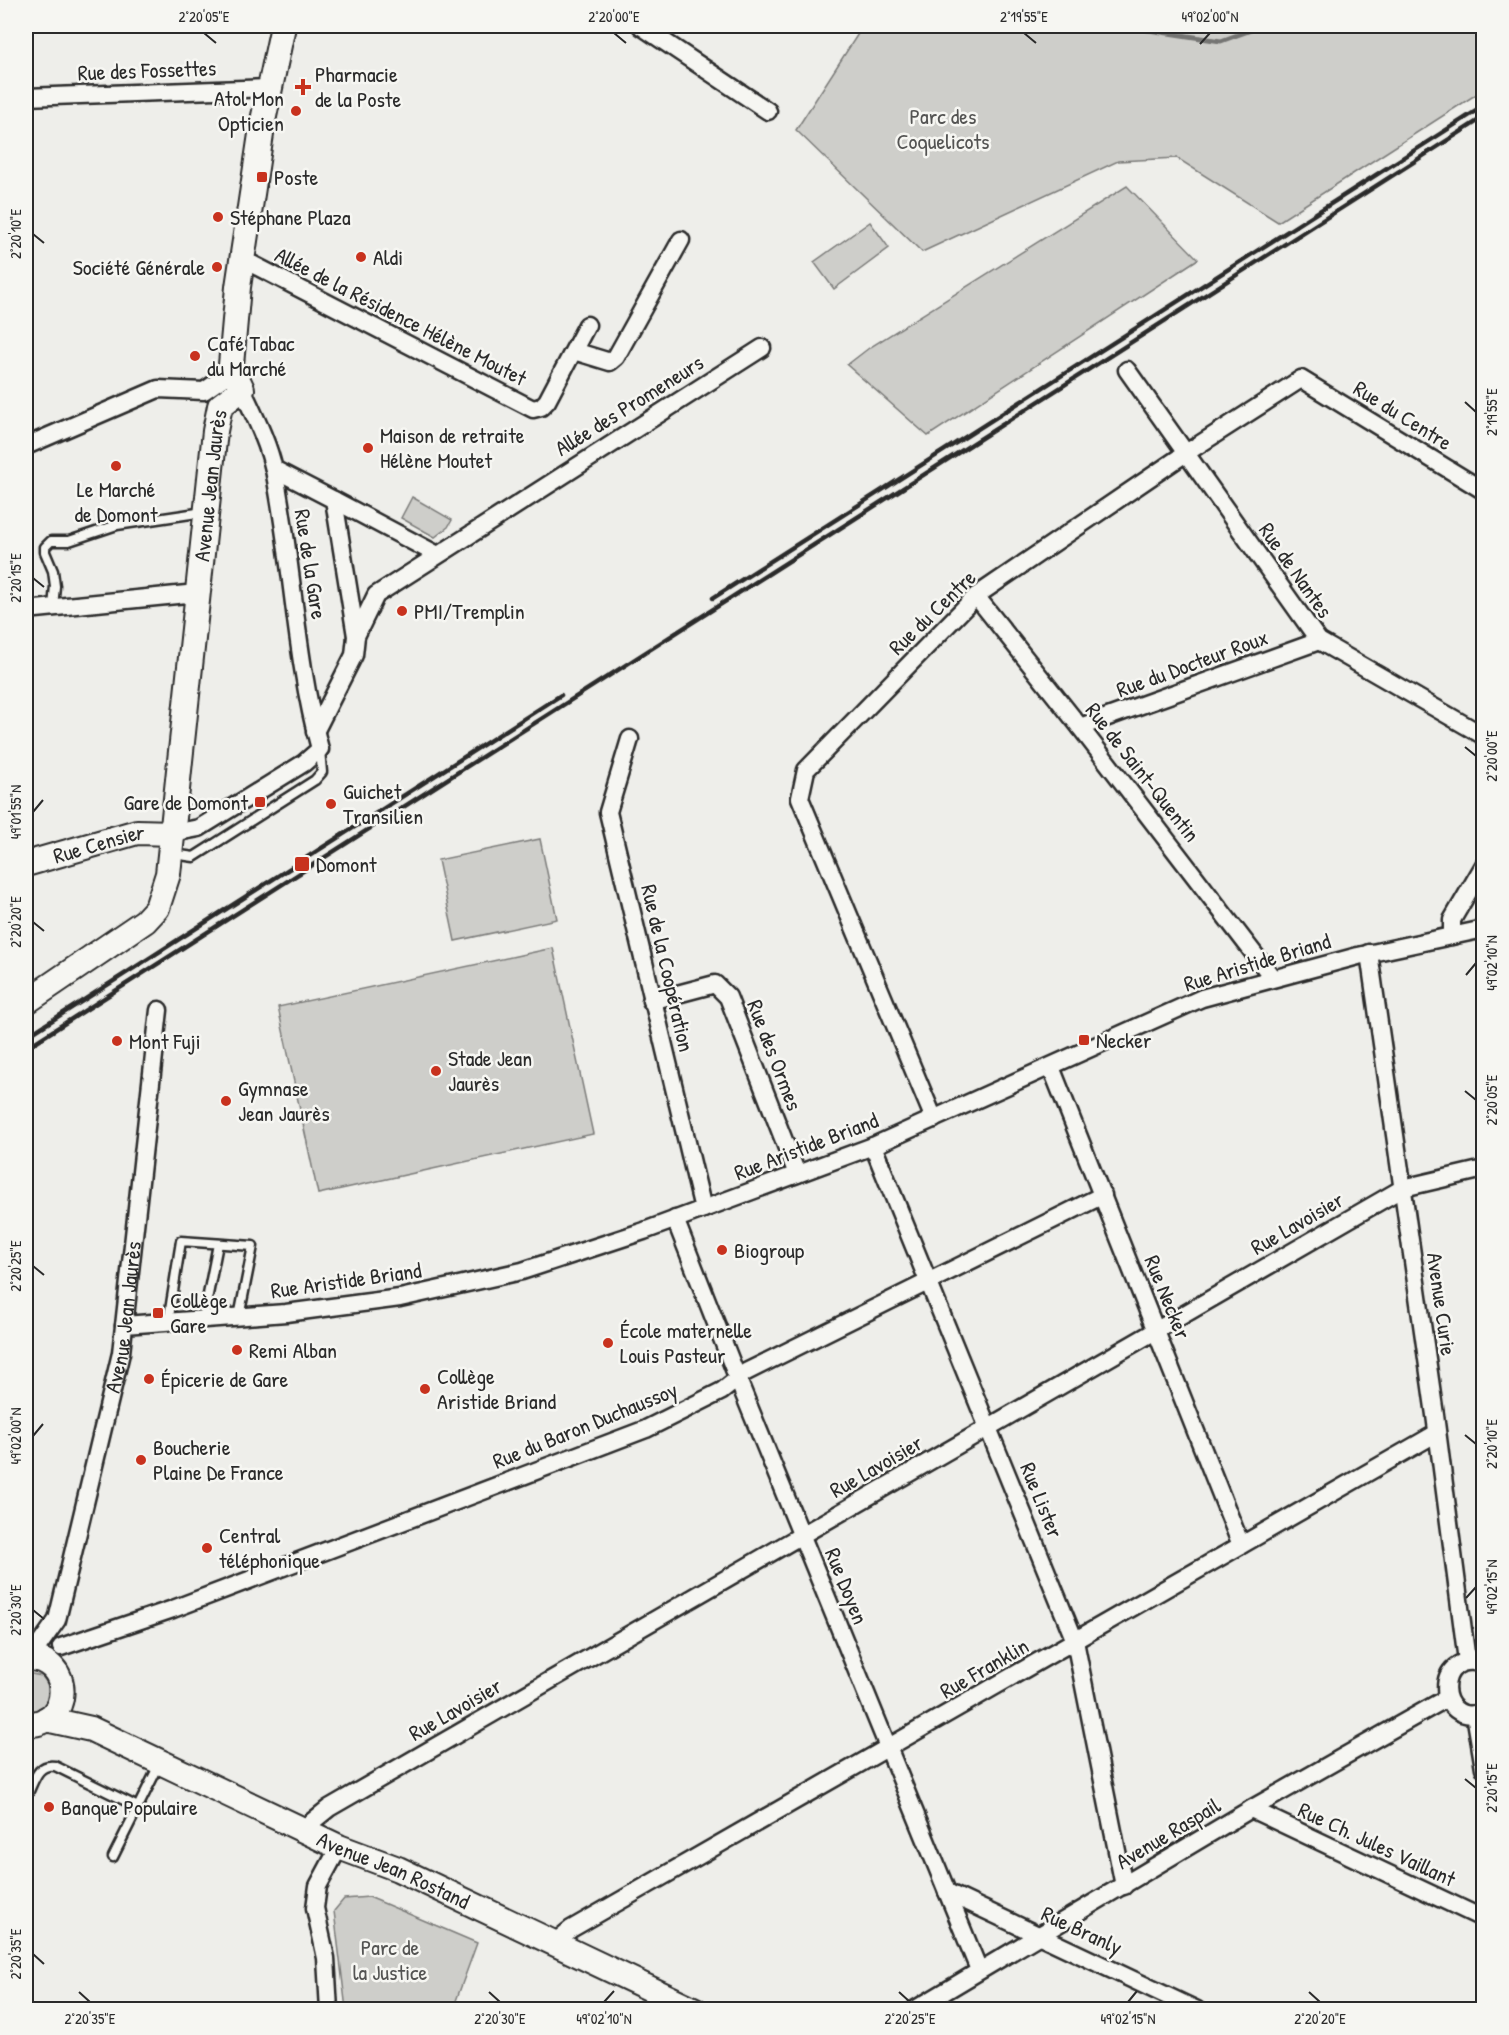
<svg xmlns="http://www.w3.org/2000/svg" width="1509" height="2035" viewBox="0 0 1509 2035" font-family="'Patrick Hand',sans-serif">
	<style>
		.green { fill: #cececa; stroke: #7c7c7a; stroke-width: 1.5 }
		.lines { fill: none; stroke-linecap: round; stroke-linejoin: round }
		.stream { stroke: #757573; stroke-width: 5 }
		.lane-casing { stroke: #2b2b2b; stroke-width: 13 }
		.street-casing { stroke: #2b2b2b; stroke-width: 21 }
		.secondary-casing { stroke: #2b2b2b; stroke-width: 28 }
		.lane { stroke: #f6f6f2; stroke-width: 8 }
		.street { stroke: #f6f6f2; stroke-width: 16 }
		.secondary { stroke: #f6f6f2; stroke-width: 24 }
		.rail { stroke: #2b2b2b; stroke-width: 4.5 }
		.ticks { fill: none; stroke: #2b2b2b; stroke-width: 2 }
		.poi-dot { fill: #c8321e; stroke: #f6f6f2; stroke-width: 2 }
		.labels { text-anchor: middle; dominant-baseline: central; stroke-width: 5; stroke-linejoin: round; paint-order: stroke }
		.street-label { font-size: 22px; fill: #2b2b2b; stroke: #f6f6f2 }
		.poi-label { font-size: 22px; fill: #2b2b2b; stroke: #f6f6f2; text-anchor: start }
		.park-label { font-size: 22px; fill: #545453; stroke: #f6f6f2 }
		.neatline { fill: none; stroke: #2b2b2b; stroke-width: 2 }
		.ticks-label { font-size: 15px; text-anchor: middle; fill: #2b2b2b }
	</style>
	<rect width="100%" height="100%" fill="#eeeeea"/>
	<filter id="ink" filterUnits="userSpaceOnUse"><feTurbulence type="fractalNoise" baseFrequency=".0167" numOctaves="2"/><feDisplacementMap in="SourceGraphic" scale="12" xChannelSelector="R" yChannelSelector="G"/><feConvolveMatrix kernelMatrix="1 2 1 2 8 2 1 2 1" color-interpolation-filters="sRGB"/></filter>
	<g filter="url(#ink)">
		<!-- green -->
		<g class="green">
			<path d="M863 26H1483V90L1278 222 1177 158 1118 161 922 252 796 130Z"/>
			<path d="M1127 186 1198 259 928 436 847 365 869 348Z"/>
			<path d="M870 222 889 248 834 289 814 262Z"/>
			<path d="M412 497 452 520 448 527 435 537 401 518Z"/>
			<path d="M540 839 557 919 455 941 438 860Z"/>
			<path d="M553 948 593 1134 318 1194 278 1007Z"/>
			<path d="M26 1673 42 1676 49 1686 46 1704 35 1711 26 1710Z"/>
			<path d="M369 1897 477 1943 453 2009H346L334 1911 344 1899Z"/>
		</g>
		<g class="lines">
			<!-- stream -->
			<path class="stream" d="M1122 26 1221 41 1262 26"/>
			<!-- lane casing -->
			<g class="lane-casing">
				<g id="lane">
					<path d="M53 607 55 586 53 571 45 552V547L51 541H69L117 525 204 512"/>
					<path d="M173 854 194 857 315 780 322 772 320 750"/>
					<path d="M203 1320 218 1244"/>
					<path d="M168 1323 181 1241 253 1246 239 1317"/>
					<path d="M27 1795C34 1782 37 1763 55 1766L138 1807"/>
					<path d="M113 1857 159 1765"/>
				</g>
			</g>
			<!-- street casing -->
			<g class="street-casing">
				<g id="street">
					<path d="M641 26 768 111"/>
					<path d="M26 97 270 88"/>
					<path d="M241 261 254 265 533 409 541 407 547 401 587 325"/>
					<path d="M574 351 610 362 616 357 681 240"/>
					<path d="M1127 370 1319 641 1484 736"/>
					<path d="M26 446 158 389 204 391 233 371"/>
					<path d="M274 469 334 500 356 636"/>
					<path d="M334 500 436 554"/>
					<path d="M976 596 1080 727 1272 977"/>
					<path d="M26 610 197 593"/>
					<path d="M1080 727 1319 641"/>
					<path d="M315 732 354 655 356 636 376 595 762 348"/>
					<path d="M630 739 608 812 703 1209"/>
					<path d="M173 833 199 828 304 763 320 749C295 658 293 562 274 470 268 442 254 415 242 389"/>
					<path d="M1452 936V920L1484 865"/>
					<path d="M1369 953 1435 1415 1467 1661"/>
					<path d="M651 1001 715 984 728 997 797 1174"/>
					<path d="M1051 1067 1241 1545"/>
					<path d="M934 1119 800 798 806 770 976 596 1186 453 1301 379 1484 491"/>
					<path d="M873 1146 1075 1641 1124 1886"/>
					<path d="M675 1219 741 1387 979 1970"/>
					<path d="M124 1325 286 1313 400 1298 522 1271 644 1231 873 1146 1202 998 1358 956 1484 929"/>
					<path d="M61 1647 173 1609 646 1429 722 1391 746 1372 1103 1195"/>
					<path id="s1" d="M30 1658 57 1620 121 1353 159 1010"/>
					<path d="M1484 1664C1432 1647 1435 1730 1484 1712"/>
					<path d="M1475 1714 1484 1768"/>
					<path d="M1251 1809 1484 1919"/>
					<path d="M303 1829 329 1808 1403 1188 1484 1169"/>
					<path d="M947 1892 1197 2010"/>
					<path d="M554 1943 571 1929 1437 1433"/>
					<path d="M329 2010 326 1958 315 1908 318 1886 339 1847"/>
					<path d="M914 2010 1251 1809 1447 1698"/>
				</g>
			</g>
			<!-- secondary casing -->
			<g class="secondary-casing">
				<g id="secondary">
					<path id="s2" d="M26 864 137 832 173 833"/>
					<path id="s3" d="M26 1002 145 921 157 908 168 874 215 431 220 406 242 389 231 365 238 287 263 121 283 26"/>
					<path d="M26 1658C74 1656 73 1727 26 1724"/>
					<path id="s4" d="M46 1719 91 1729 339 1847 398 1869 695 2010"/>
				</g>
			</g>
			<!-- lane -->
			<use href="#lane" class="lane"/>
			<!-- street -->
			<use href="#street" class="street"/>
			<!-- secondary -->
			<use href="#secondary" class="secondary"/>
			<!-- rail -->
			<g class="rail">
				<path d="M713 598 1484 106"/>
				<path d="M26 1037 561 695"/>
				<path d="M26 1048 1484 117"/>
			</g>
		</g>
	</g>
	<!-- ticks -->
	<path class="ticks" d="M204 33 216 43M614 33 626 43M1024 33 1036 43M1200 44 1210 33M33 234 44 243M1465 402 1476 412M33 578 44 587M1465 747 1476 756M33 812 43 800M33 922 44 931M1466 975 1476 963M1465 1091 1476 1100M33 1266 44 1275M1465 1435 1476 1444M33 1436 43 1424M1466 1598 1476 1587M33 1610 44 1619M1465 1779 1476 1788M33 1954 44 1964M79 1992 90 2002M489 1992 500 2002M899 1992 910 2002M1309 1992 1320 2002M604 2002 614 1991M1128 2002 1137 1991"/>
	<!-- markers -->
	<g class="poi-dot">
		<path d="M300 78h6v6h6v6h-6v6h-6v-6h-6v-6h6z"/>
		<circle cx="296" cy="111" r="6"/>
		<rect x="256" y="171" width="12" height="12" rx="3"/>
		<circle cx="218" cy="217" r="6"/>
		<circle cx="361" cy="257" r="6"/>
		<circle cx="217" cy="267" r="6"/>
		<circle cx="195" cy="356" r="6"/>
		<circle cx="368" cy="448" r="6"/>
		<circle cx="116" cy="466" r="6"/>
		<circle cx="402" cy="611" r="6"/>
		<rect x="254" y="796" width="12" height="12" rx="3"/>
		<circle cx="331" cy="804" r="6"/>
		<rect x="294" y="856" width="16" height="16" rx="3"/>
		<rect x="1078" y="1034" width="12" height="12" rx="3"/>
		<circle cx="117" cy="1041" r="6"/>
		<circle cx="436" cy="1071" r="6"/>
		<circle cx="226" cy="1101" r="6"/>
		<circle cx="722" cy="1250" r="6"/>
		<rect x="152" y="1307" width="12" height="12" rx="3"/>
		<circle cx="608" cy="1343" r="6"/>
		<circle cx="237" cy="1350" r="6"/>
		<circle cx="149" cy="1379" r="6"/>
		<circle cx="425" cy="1389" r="6"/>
		<circle cx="141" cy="1460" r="6"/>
		<circle cx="207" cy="1548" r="6"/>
		<circle cx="49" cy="1807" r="6"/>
	</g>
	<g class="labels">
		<!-- street labels -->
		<g class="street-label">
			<text transform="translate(147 70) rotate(-2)">Rue des Fossettes</text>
			<text transform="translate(401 316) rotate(27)">Allée de la Résidence Hélène Moutet</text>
			<text transform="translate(629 405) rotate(-32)">Allée des Promeneurs</text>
			<text transform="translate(1403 415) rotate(32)">Rue du Centre</text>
			<text stroke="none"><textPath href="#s3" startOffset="588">Avenue Jean Jaurès</textPath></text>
			<text transform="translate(311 564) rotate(81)">Rue de la Gare</text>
			<text transform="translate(1296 570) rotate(55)">Rue de Nantes</text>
			<text transform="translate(932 612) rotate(-44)">Rue du Centre</text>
			<text transform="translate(1192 663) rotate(-20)">Rue du Docteur Roux</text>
			<text transform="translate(1143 772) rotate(52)">Rue de Saint-Quentin</text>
			<text stroke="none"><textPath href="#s2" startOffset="76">Rue Censier</textPath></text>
			<text transform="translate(1257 962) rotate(-17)">Rue Aristide Briand</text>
			<text transform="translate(668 968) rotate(77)">Rue de la Coopération</text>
			<text transform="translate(775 1055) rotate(69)">Rue des Ormes</text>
			<text transform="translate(806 1146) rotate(-21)">Rue Aristide Briand</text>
			<text transform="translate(1297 1223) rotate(-30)">Rue Lavoisier</text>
			<text transform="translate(346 1280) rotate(-8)">Rue Aristide Briand</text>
			<text transform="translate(1168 1297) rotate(68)">Rue Necker</text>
			<text transform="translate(1442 1304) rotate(82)">Avenue Curie</text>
			<text stroke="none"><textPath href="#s1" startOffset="357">Avenue Jean Jaurès</textPath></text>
			<text transform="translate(585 1425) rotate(-22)">Rue du Baron Duchaussoy</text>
			<text transform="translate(876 1466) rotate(-30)">Rue Lavoisier</text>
			<text transform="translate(1042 1500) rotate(68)">Rue Lister</text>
			<text transform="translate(847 1586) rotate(68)">Rue Doyen</text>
			<text transform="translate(984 1668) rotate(-30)">Rue Franklin</text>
			<text transform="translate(455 1709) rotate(-30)">Rue Lavoisier</text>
			<text transform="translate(1168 1833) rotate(-31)">Avenue Raspail</text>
			<text transform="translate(1377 1844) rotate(25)">Rue Ch. Jules Vaillant</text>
			<text stroke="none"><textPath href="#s4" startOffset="380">Avenue Jean Rostand</textPath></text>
			<text transform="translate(1082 1930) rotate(25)">Rue Branly</text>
		</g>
		<!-- poi labels -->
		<g class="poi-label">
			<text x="315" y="74">Pharmacie<tspan x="315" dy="25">de la Poste</tspan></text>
			<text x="284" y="98" text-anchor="end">Atol Mon<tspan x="284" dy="25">Opticien</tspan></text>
			<text x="274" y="177">Poste</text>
			<text x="230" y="217">Stéphane Plaza</text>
			<text x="373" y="257">Aldi</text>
			<text x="205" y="267" text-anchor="end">Société Générale</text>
			<text x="207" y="343">Café Tabac<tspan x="207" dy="25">du Marché</tspan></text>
			<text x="380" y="435">Maison de retraite<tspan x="380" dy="25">Hélène Moutet</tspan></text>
			<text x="116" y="489" text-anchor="middle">Le Marché<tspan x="116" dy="25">de Domont</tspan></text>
			<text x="414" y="611">PMI/Tremplin</text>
			<text x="343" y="791">Guichet<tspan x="343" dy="25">Transilien</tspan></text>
			<text x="248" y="802" text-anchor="end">Gare de Domont</text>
			<text x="316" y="864">Domont</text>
			<text x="1096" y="1040">Necker</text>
			<text x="129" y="1041">Mont Fuji</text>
			<text x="448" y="1058">Stade Jean<tspan x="448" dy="25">Jaurès</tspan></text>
			<text x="238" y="1088">Gymnase<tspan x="238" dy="25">Jean Jaurès</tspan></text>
			<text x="734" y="1250">Biogroup</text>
			<text x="170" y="1300">Collège<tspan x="170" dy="25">Gare</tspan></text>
			<text x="620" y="1330">École maternelle<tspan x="620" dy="25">Louis Pasteur</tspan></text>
			<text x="249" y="1350">Remi Alban</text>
			<text x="437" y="1376">Collège<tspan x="437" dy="25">Aristide Briand</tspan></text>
			<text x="161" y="1379">Épicerie de Gare</text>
			<text x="153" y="1447">Boucherie<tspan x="153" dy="25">Plaine De France</tspan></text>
			<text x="219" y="1535">Central<tspan x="219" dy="25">téléphonique</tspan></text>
			<text x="61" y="1807">Banque Populaire</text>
		</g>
		<!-- park labels -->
		<g class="park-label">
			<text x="943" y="116">Parc des<tspan x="943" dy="25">Coquelicots</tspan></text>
			<text x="390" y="1947">Parc de<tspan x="390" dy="25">la Justice</tspan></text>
		</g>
	</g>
	<!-- margin -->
	<rect width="1509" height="2035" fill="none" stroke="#f6f6f2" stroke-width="66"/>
	<rect x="33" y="33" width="1443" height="1969" class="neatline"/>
	<g class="ticks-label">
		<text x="204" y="22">2°20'05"E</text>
		<text x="614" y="22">2°20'00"E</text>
		<text x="1024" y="22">2°19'55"E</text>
		<text x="1210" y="22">49°02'00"N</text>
		<text transform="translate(16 234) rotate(-90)" y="5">2°20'10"E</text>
		<text transform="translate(1492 412) rotate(-90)" y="5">2°19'55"E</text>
		<text transform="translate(16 578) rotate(-90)" y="5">2°20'15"E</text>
		<text transform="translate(1492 756) rotate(-90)" y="5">2°20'00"E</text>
		<text transform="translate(16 812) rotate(-90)" y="5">49°01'55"N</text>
		<text transform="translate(16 922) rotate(-90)" y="5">2°20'20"E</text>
		<text transform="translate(1492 963) rotate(-90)" y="5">49°02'10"N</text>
		<text transform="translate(1492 1100) rotate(-90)" y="5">2°20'05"E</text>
		<text transform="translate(16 1266) rotate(-90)" y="5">2°20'25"E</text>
		<text transform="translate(16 1436) rotate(-90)" y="5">49°02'00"N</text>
		<text transform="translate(1492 1444) rotate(-90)" y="5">2°20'10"E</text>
		<text transform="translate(1492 1587) rotate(-90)" y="5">49°02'15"N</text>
		<text transform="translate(16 1610) rotate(-90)" y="5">2°20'30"E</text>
		<text transform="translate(1492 1788) rotate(-90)" y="5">2°20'15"E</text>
		<text transform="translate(16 1954) rotate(-90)" y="5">2°20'35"E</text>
		<text x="90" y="2024">2°20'35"E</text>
		<text x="500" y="2024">2°20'30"E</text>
		<text x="604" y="2024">49°02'10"N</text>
		<text x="910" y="2024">2°20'25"E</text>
		<text x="1128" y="2024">49°02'15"N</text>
		<text x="1320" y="2024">2°20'20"E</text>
	</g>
</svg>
